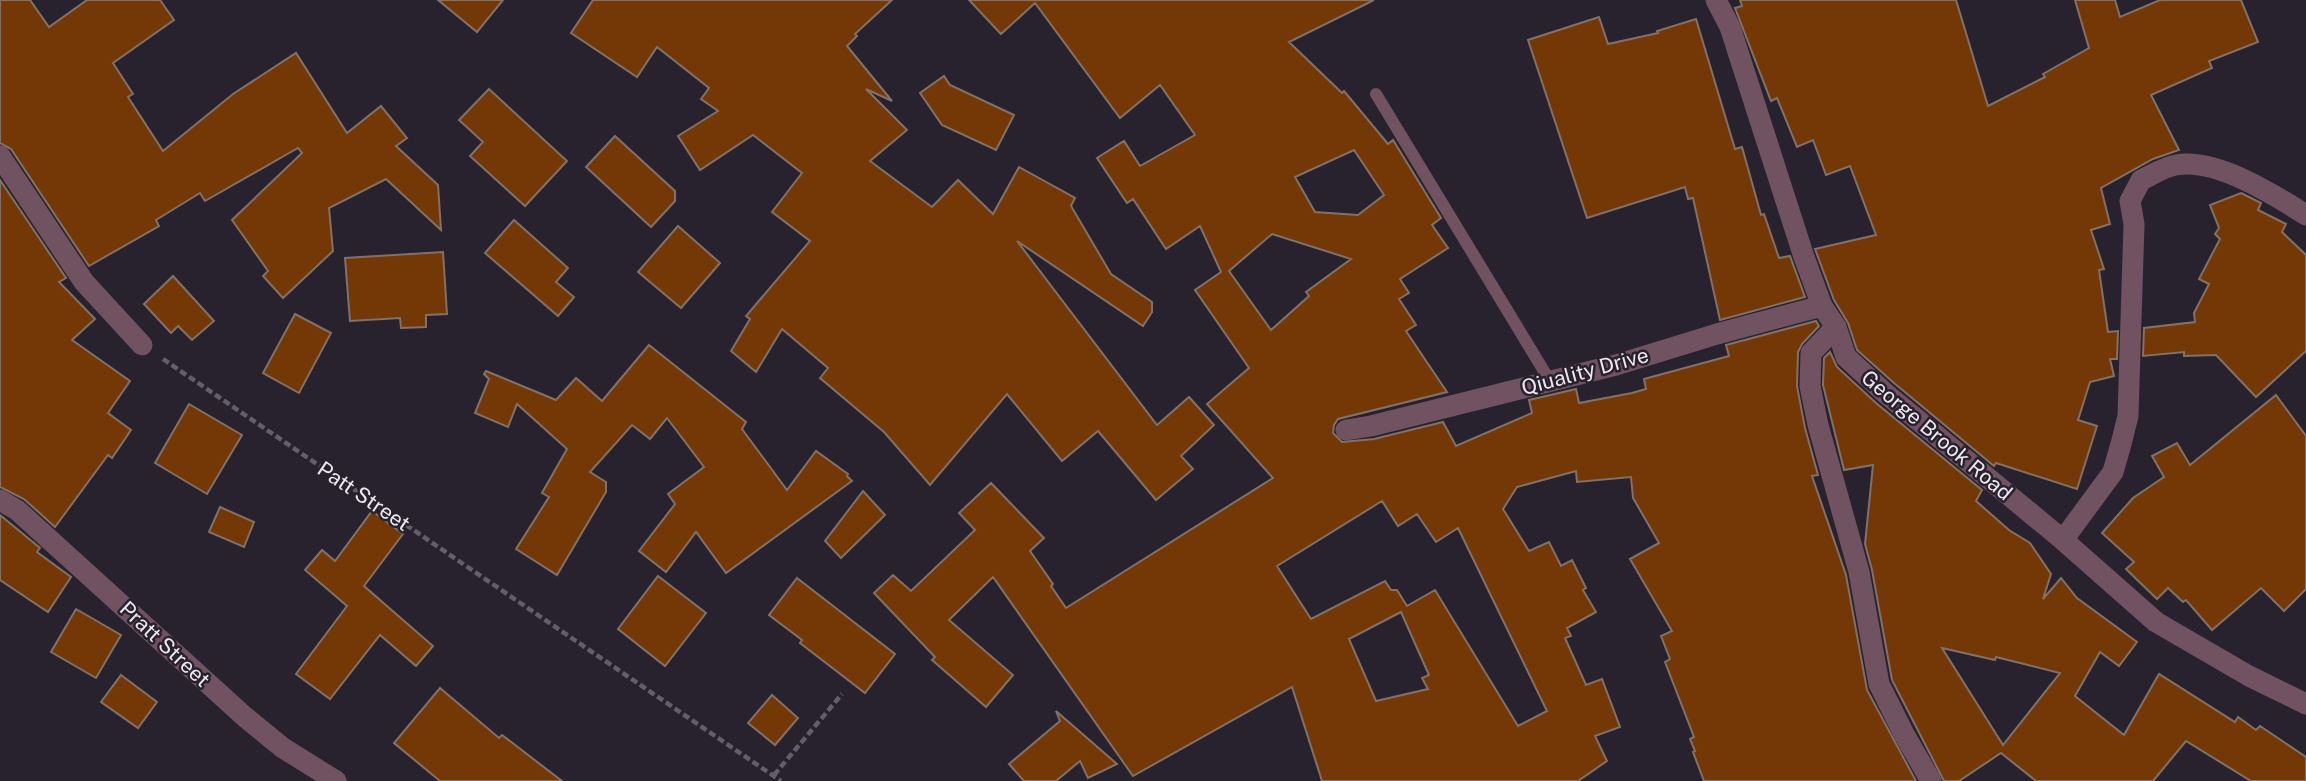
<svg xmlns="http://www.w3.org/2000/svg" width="2306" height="781" viewBox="0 0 2306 781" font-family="'Public Sans',sans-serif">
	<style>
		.building { fill: #743807; stroke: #817167; stroke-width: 2; fill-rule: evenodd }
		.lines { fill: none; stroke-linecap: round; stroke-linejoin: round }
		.path { stroke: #645e6a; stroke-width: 4.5; stroke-dasharray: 7 3.5; stroke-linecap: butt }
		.lane { stroke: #705260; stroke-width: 12 }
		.street { stroke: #705260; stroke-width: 21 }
		.labels { text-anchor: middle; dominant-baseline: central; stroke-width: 5; stroke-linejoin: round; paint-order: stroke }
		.street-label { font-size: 21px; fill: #ece8f0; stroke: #28212e }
	</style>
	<rect width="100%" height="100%" fill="#28212e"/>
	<!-- building -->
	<g class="building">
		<path d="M0 0H30L49 27 87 0H160L174 20 113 63 133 94 128 97 163 151 233 94 296 53 347 133 381 106 407 138 396 146 438 185 441 230 386 179 329 208 333 251 283 298 263 276 268 271 232 220 302 153 298 148 205 201 200 193 156 220 159 226 89 266 11 149 0 143Z"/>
		<path d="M438 0H503L477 32Z"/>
		<path d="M593 0H892L855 34 857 36 847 46 892 101 866 89 907 130 870 161 932 207 958 180 993 214 1019 167 1075 198 1071 206 1111 274 1152 302V312L1143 326 1017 241 1157 425 1189 397 1214 425 1181 456 1193 469 1156 500 1098 431 1062 461 1007 394 930 485 884 432 820 378 828 368 782 329 756 372 731 351 750 319 746 316 810 241 772 212 802 173 753 135 700 170 678 136 718 111 701 99 709 88 657 47 637 77 571 33Z"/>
		<path d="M969 0H1374L1289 42 1342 93 1344 91 1388 144 1393 140 1441 218 1432 225 1448 248 1400 279 1409 293 1399 299 1416 325 1406 331 1447 392 1338 419 1334 425 1333 433 1342 442 1374 439 1443 422 1456 446 1532 413 1529 400 1576 389 1579 403 1632 393 1646 389 1644 379 1729 356 1726 345 1816 321 1819 326 1802 344 1798 352 1797 386 1805 428 1818 475 1812 476 1846 575 1867 690 1916 781H1704L1693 752 1695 751 1690 739 1694 737 1665 662 1670 659 1661 636 1672 631 1630 559 1659 543 1633 498 1631 477 1577 482 1576 471 1517 487 1503 509 1529 551 1549 542 1561 566 1572 560 1586 588 1583 590 1596 612 1567 628 1571 636 1565 638 1586 685 1602 679 1620 727 1595 736 1607 761 1578 781H1322L1292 687 1133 776 993 577 949 620 1013 675 986 707 932 660 935 657 874 593 893 575 911 591 975 530 959 513 991 483 1044 538 1030 551 1053 584 1051 586 1066 608 1273 478 1207 404 1249 368 1195 290 1221 272 1200 226 1166 249 1133 199 1127 203 1097 158 1124 141 1140 166 1195 135 1160 85 1120 118 1035 3 1001 34ZM1354 150 1384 195 1358 215 1315 212 1295 177ZM1272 234 1351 259 1306 292 1309 296 1271 330 1229 271ZM1382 501 1398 526 1417 514 1436 542 1458 528 1547 711 1518 726 1435 590 1407 606 1397 590H1391L1385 581 1311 619 1277 566ZM1401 612 1429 675 1422 678 1428 689 1376 701 1349 639Z"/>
		<path d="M1740 0H1956L1988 106 2045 77 2043 74 2089 48 2075 0H2115L2120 17 2160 0H2241L2258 42 2209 61 2212 68 2151 95 2179 150 2153 159 2101 188 2110 224 2091 230 2104 269 2099 270 2108 332 2118 331 2117 359H2110L2114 376 2090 382 2078 420 2097 426 2077 489 1996 463 1994 466 1894 383 1857 350 1848 323 1834 300 1815 249 1876 235 1850 166 1826 175 1813 140 1797 147 1777 98 1771 101 1735 8 1742 6Z"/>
		<path d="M1599 17 1608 44 1658 33 1657 31 1696 19 1735 149 1742 147 1761 215 1764 214 1779 258 1790 256 1805 297 1720 320 1693 198 1688 199 1685 187 1587 218 1528 40Z"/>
		<path d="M944 76 950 85 1014 115 996 150 942 125 920 93Z"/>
		<path d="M489 89 567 161 525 206 470 156 483 142 459 120Z"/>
		<path d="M615 136 675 191V201L651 227 586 167Z"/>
		<path d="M0 180 66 278 59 282 95 319 72 340 130 381 108 413 131 430 112 458 108 455 55 527 24 499 0 487Z"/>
		<path d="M2241 193 2261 203 2258 210 2286 224 2282 232 2306 255V351L2256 397 2216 355 2184 356V352L2143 356 2144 328 2195 322 2194 313 2209 284 2199 279 2220 239 2215 234 2219 228 2210 205Z"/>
		<path d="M514 220 568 268 556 282 574 297 558 316 485 253Z"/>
		<path d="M678 226 720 263 681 308 638 272Z"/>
		<path d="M443 252 447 314 426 315V327L401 328 400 318 350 321 345 258Z"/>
		<path d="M173 276 214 321 192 340 178 326 171 333 144 304Z"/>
		<path d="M295 314 331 333 299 393 263 373Z"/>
		<path d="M649 345 746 422 742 429 787 490 816 451 848 474 847 476 852 481 726 573 696 532 666 572 639 551 675 504 668 494 704 467 667 418 650 439 632 425 590 472 606 482V492L557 575 516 549 549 497 542 493 567 449 517 404 508 427 475 413 489 379 484 374 486 371 556 400 576 378 602 401Z"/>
		<path d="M1830 352 1837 367 1876 403 1982 490 1976 501 2009 530 2030 543 2051 574 2043 599 2061 578 2077 598 2137 642 2119 666 2100 652 2075 696 2124 735 2159 674 2235 722 2238 717 2256 730 2260 726 2306 757V781H2251L2186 741 2153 781H2036L2001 753 1959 781H1944L1892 680 1872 570 1865 544 1873 465 1844 470 1823 385 1824 358ZM1942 648 1995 660 1996 657 2060 673 2003 745Z"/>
		<path d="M2276 395 2306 436V589L2284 611 2261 588 2212 630 2186 600 2183 602 2168 588 2157 599 2126 569 2134 562 2102 533 2133 498 2164 477 2152 456 2177 443 2190 465Z"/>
		<path d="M189 404 242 435 207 494 155 463Z"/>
		<path d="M863 491 885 515 841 558 825 541Z"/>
		<path d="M220 507 254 522 244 547 209 532Z"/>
		<path d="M372 511 403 534 364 586 433 646 416 666 380 635 330 699 296 674 347 606 305 570 322 550 335 561Z"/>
		<path d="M0 515 40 548 37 552 71 577 48 612 0 580Z"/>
		<path d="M658 576 706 613 665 666 618 629Z"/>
		<path d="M797 578 895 654 865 693 800 643 802 640 769 615Z"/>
		<path d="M76 609 121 635 96 678 51 652Z"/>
		<path d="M121 675 157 702 138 728 101 702Z"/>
		<path d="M440 688 499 738 502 735 562 781H440L394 743Z"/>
		<path d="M772 695 798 718 775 745 748 723Z"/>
		<path d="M1056 711 1117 764 1088 778 1080 761 1056 781H1024L1009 764 1060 721Z"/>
	</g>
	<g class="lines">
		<!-- path -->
		<g class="path">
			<path d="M163 359 781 781"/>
			<path d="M774 775 842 694"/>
		</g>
		<!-- lane -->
		<path class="lane" d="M1376 94 1550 381"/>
		<!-- street -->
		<g class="street">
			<path d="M1716 0 1730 27 1804 257 1822 306 1836 327 1846 357 1885 393 2063 540 2156 622 2249 676 2306 704"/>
			<path d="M0 156 84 282 142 345"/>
			<path d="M1836 327 1811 353 1810 386 1818 425 1859 572 1879 684 1904 734 1931 781"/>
			<path d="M1346 430 1371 426 1616 365 1717 334 1822 306"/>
			<path d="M0 500 17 510 245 717 283 748 336 781"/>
			<path d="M2063 540 2113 472 2121 444 2128 416 2134 224 2130 201 2141 180C2152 175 2164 167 2176 165 2216 158 2273 194 2306 215"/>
		</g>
	</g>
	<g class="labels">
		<!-- street labels -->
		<g class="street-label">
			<text transform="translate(1585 371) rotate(-15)">Qiuality Drive</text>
			<text transform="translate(1937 435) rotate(40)">George Brook Road</text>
			<text transform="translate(364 496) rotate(34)">Patt Street</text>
			<text transform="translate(165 644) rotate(43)">Pratt Street</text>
		</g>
	</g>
</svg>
